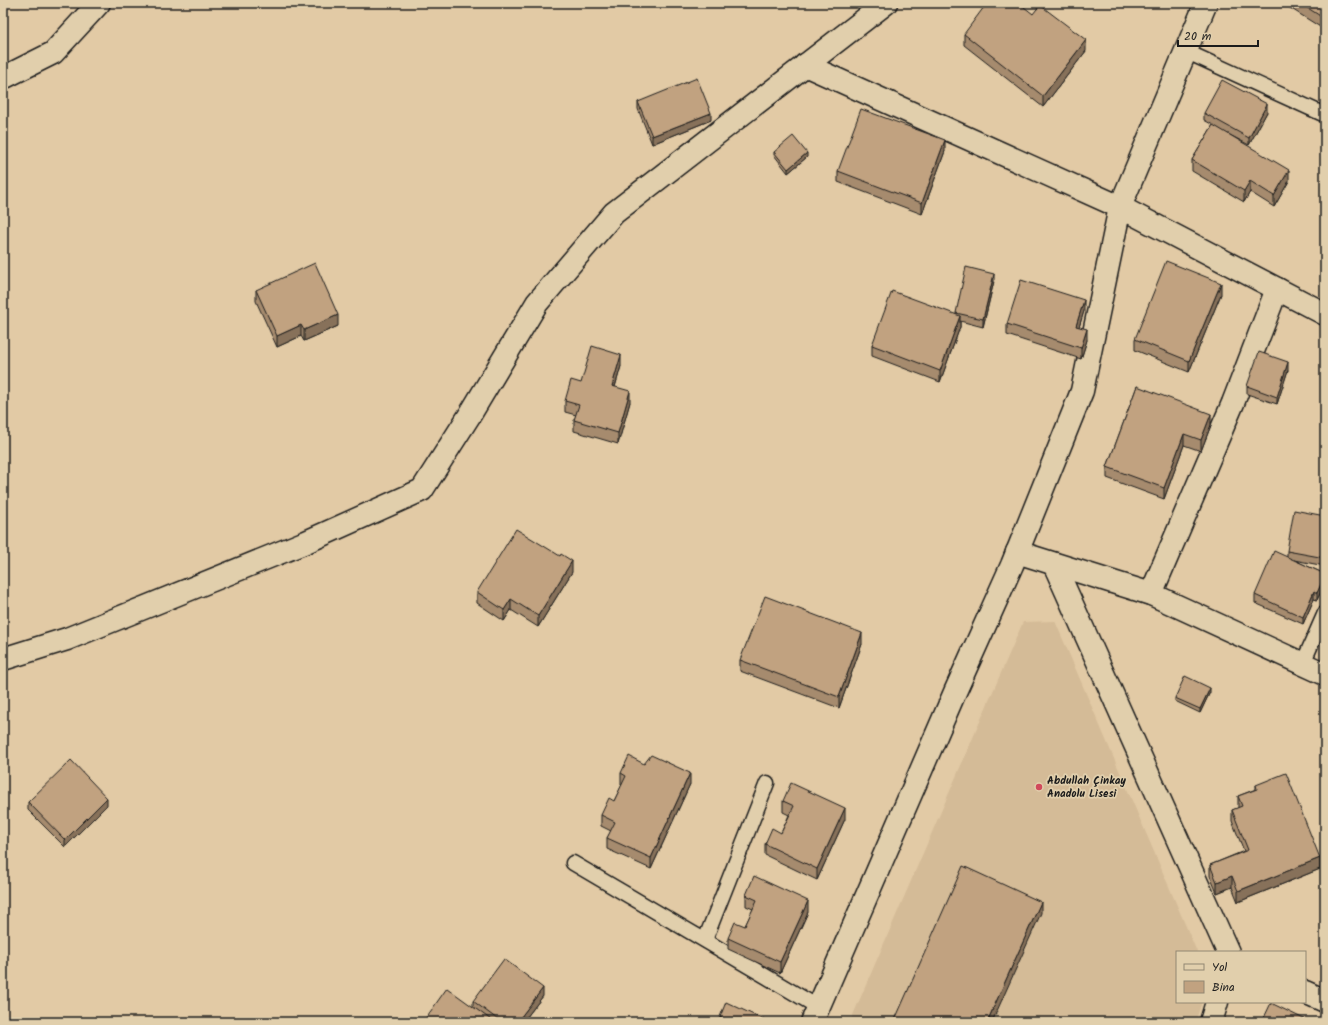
<svg xmlns="http://www.w3.org/2000/svg" width="1328" height="1025" viewBox="0 0 1328 1025" font-family="Kalam,sans-serif">
	<style>
		.built { fill: #d4bb97 }
		.lines { fill: none; stroke-linecap: round; stroke-linejoin: round }
		.lane-casing { stroke: #1c1c1c; stroke-width: 17 }
		.street-casing { stroke: #1c1c1c; stroke-width: 25 }
		.secondary-casing { stroke: #1c1c1c; stroke-width: 25 }
		.lane { stroke: #e1cfac; stroke-width: 14 }
		.street { stroke: #e1cfac; stroke-width: 22 }
		.secondary { stroke: #e1cfac; stroke-width: 22 }
		.wall { fill: #a68b6e; stroke: #1c1c1c }
		.shaded-wall { fill: #87715a; stroke: #1c1c1c }
		.building { fill: #c1a280; stroke: #1c1c1c }
		.poi-dot { fill: #d1495b; stroke: #e1cfac; stroke-width: 1.5 }
		.labels { text-anchor: middle; dominant-baseline: central; stroke-width: 3.5; stroke-linejoin: round; paint-order: stroke }
		.poi-label { font-size: 11px; font-weight: bold; fill: #1c1c1c; stroke: #e1cfac; text-anchor: start }
	</style>
	<rect width="100%" height="100%" fill="#e2caa5"/>
	<filter id="ink" filterUnits="userSpaceOnUse"><feTurbulence type="fractalNoise" baseFrequency=".025" numOctaves="2"/><feDisplacementMap in="SourceGraphic" scale="8" xChannelSelector="R" yChannelSelector="G"/><feConvolveMatrix kernelMatrix="1 2 1 2 8 2 1 2 1" color-interpolation-filters="sRGB"/></filter>
	<g filter="url(#ink)">
		<!-- built -->
		<path class="built" d="M1055 621 1197 952H1177V1002H1202L1195 1022H850L1023 622Z"/>
		<g class="lines">
			<!-- lane casing -->
			<g class="lane-casing">
				<g id="lane">
					<path d="M1185 51 1325 115"/>
					<path d="M1303 663 1325 613"/>
					<path d="M573 863 818 1007"/>
					<path d="M705 940 767 783"/>
				</g>
			</g>
			<!-- street casing -->
			<g class="street-casing">
				<g id="street">
					<path d="M805 65 1120 207 1325 314"/>
					<path d="M3 78 53 53 99 3"/>
					<path d="M1017 552 1151 594 1325 674"/>
					<path d="M1054 564 1228 952"/>
					<path d="M1151 594 1233 403 1277 289"/>
					<path d="M1305 992 1325 1001"/>
					<path d="M1211 1022 1217 1002"/>
				</g>
			</g>
			<!-- secondary casing -->
			<g class="secondary-casing">
				<g id="secondary">
					<path d="M3 659 67 639 306 542 422 490 471 413 537 303 614 213 886 3"/>
					<path d="M812 1022 955 692 1012 565 1082 391 1120 207 1206 3"/>
				</g>
			</g>
			<!-- lane -->
			<use href="#lane" class="lane"/>
			<!-- street -->
			<use href="#street" class="street"/>
			<!-- secondary -->
			<use href="#secondary" class="secondary"/>
		</g>
		<!-- wall -->
		<g class="wall">
			<path d="M1282 3H1325V30Z"/>
			<path d="M1033 14 1086 51 1043 107 964 45V34Z"/>
			<path d="M638 102 711 120 652 144 638 109Z"/>
			<path d="M1267 112 1249 145 1228 134 1289 181 1274 207 1250 192 1244 202 1192 171V160L1213 125 1204 120V113Z"/>
			<path d="M945 151 922 214 838 182V171Z"/>
			<path d="M774 152 807 157 788 173 774 155Z"/>
			<path d="M994 281 983 327 960 321V327L940 382 872 356V345L956 315V313Z"/>
			<path d="M256 290 338 326 304 341 301 336 277 347 256 301Z"/>
			<path d="M1221 294 1189 372 1135 350V339Z"/>
			<path d="M1084 311 1079 327 1087 340 1081 359 1007 335V324Z"/>
			<path d="M621 366 615 387 630 402 618 444 574 431V420L576 415 565 412V401L581 383Z"/>
			<path d="M1288 370 1277 404 1247 394V386Z"/>
			<path d="M1137 386 1211 425 1201 451 1184 445 1164 499 1107 478V467Z"/>
			<path d="M1325 516V566L1294 560 1325 574V583L1317 600 1314 599 1303 624 1255 603V595L1287 557V551Z"/>
			<path d="M572 572 538 627 511 610 504 621 477 603V592Z"/>
			<path d="M862 644 839 708 740 671V660Z"/>
			<path d="M1210 692 1200 713 1175 701V698Z"/>
			<path d="M621 773 690 784 651 869 607 849V838L611 831 601 826V815L614 801 622 785 621 784Z"/>
			<path d="M1256 785 1320 869 1238 902 1232 887 1217 893 1210 876V865L1244 851 1232 821V810L1238 808V796L1256 789Z"/>
			<path d="M783 801 845 819 817 880 765 855V844L781 833 789 815 783 812Z"/>
			<path d="M28 802 107 805 65 847 28 810Z"/>
			<path d="M746 895 808 912 780 973 728 949V938L745 926 753 909 746 906Z"/>
			<path d="M543 996 523 1022H423L473 1007V1001Z"/>
			<path d="M720 1017 769 1022H720Z"/>
		</g>
		<!-- shaded-wall -->
		<g class="shaded-wall">
			<path d="M1086 40V51L1043 107V96Z"/>
			<path d="M1267 104V112L1249 145V138Z"/>
			<path d="M711 113V120L652 144V136Z"/>
			<path d="M945 140V151L922 214V203Z"/>
			<path d="M807 153V157L788 173V169Z"/>
			<path d="M1289 170V181L1274 207V196Z"/>
			<path d="M1250 181V192L1244 202V191Z"/>
			<path d="M994 274V281L983 327V319Z"/>
			<path d="M1221 283V294L1189 372V361Z"/>
			<path d="M1084 300V311L1076 337V326Z"/>
			<path d="M338 315V326L304 341V330Z"/>
			<path d="M960 316V327L940 382V371Z"/>
			<path d="M301 325V336L277 347V336Z"/>
			<path d="M1087 329V340L1081 359V348Z"/>
			<path d="M621 355V366L612 397V386Z"/>
			<path d="M1288 362V370L1277 404V397Z"/>
			<path d="M630 391V402L618 444V433Z"/>
			<path d="M1211 414V425L1201 451V440Z"/>
			<path d="M1184 434V445L1164 499V488Z"/>
			<path d="M572 561V572L538 627V616Z"/>
			<path d="M1325 575V583L1317 600V593Z"/>
			<path d="M1314 591V599L1303 624V617Z"/>
			<path d="M511 599V610L504 621V610Z"/>
			<path d="M862 633V644L839 708V697Z"/>
			<path d="M1210 688V692L1200 713V709Z"/>
			<path d="M690 773V784L651 869V858Z"/>
			<path d="M107 798V805L65 847V840Z"/>
			<path d="M845 808V819L817 880V869Z"/>
			<path d="M1320 858V869L1238 902V891Z"/>
			<path d="M1232 876V887L1217 893V882Z"/>
			<path d="M808 901V912L780 973V962Z"/>
			<path d="M1041 902V913L992 1022H987Z"/>
			<path d="M543 988V996L523 1022H517Z"/>
		</g>
		<!-- building -->
		<g class="building">
			<path d="M987 3H1019L1033 14 1040 5 1086 40 1043 96 964 34Z"/>
			<path d="M1300 3H1325V19Z"/>
			<path d="M697 78 711 113 652 136 638 102Z"/>
			<path d="M1222 80 1267 104 1249 138 1204 113Z"/>
			<path d="M861 109 945 140 922 203 838 171Z"/>
			<path d="M1213 125 1289 170 1274 196 1250 181 1244 191 1192 160Z"/>
			<path d="M793 136 807 153 788 169 774 152Z"/>
			<path d="M1166 261 1221 283 1189 361 1135 339Z"/>
			<path d="M315 263 338 315 304 330 301 325 277 336 256 290Z"/>
			<path d="M966 267 994 274 983 319 956 313Z"/>
			<path d="M1021 280 1084 300 1076 326 1087 329 1081 348 1007 324Z"/>
			<path d="M892 291 960 316 940 371 872 345Z"/>
			<path d="M592 346 621 355 612 386 630 391 618 433 574 420 579 405 565 401 571 380 581 383Z"/>
			<path d="M1259 352 1288 362 1277 397 1247 386Z"/>
			<path d="M1137 386 1211 414 1201 440 1184 434 1164 488 1107 467Z"/>
			<path d="M1294 510 1325 516V558L1287 551Z"/>
			<path d="M516 529 560 556 561 554 572 561 538 616 511 599 504 610 477 592Z"/>
			<path d="M1274 551 1325 574V575L1317 593 1314 591 1303 617 1255 595Z"/>
			<path d="M765 596 862 633 839 697 740 660Z"/>
			<path d="M1185 676 1210 688 1200 709 1175 698Z"/>
			<path d="M651 755 690 773 651 858 607 838 615 822 601 815 609 798 614 801 626 776 621 773 629 756 644 764Z"/>
			<path d="M71 760 107 798 65 840 28 802Z"/>
			<path d="M1286 773 1320 858 1238 891 1232 876 1217 882 1210 865 1248 850 1232 810 1242 806 1238 796 1257 789 1256 785Z"/>
			<path d="M791 783 845 808 817 869 765 844 772 828 781 833 794 806 783 801Z"/>
			<path d="M963 866 1041 902 987 1022H894Z"/>
			<path d="M754 876 808 901 780 962 728 938 735 922 745 926 757 900 746 895Z"/>
			<path d="M504 959 543 988 517 1022H501L473 1001Z"/>
			<path d="M447 988 494 1022H423Z"/>
			<path d="M726 1002 769 1022H724L725 1020 720 1017Z"/>
			<path d="M1271 1003 1310 1022H1262Z"/>
		</g>
	</g>
	<!-- markers -->
	<circle class="poi-dot" cx="1039" cy="787" r="4"/>
	<g class="labels">
		<!-- poi labels -->
		<g class="poi-label">
			<text x="1047" y="781">Abdullah Çinkay<tspan x="1047" dy="13">Anadolu Lisesi</tspan></text>
		</g>
	</g>
	<!-- margin -->
	<rect width="1328" height="1025" fill="none" stroke="#e1cfac" stroke-width="16"/>
	<rect x="8" y="8" width="1312" height="1009" fill="none" stroke="#1c1c1c" stroke-width="1.5" filter="url(#ink)"/>
	<!-- legend -->
	<rect x="1176" y="951" width="130" height="52" fill="#e1cfac" stroke="#928772"/>
	<rect x="1184" y="964" width="20" height="6" fill="#e1cfac" stroke="#928772"/>
	<text x="1212" y="971" font-size="12" fill="#1c1c1c">Yol</text>
	<rect x="1184" y="981" width="20" height="12" fill="#c1a280" stroke="#928772"/>
	<text x="1212" y="991" font-size="12" fill="#1c1c1c">Bina</text>
	<!-- scale -->
	<path d="M1178 40v6h80v-6" fill="none" stroke="#1c1c1c" stroke-width="2"/>
	<text x="1184" y="40" font-size="12" fill="#1c1c1c" stroke="#e1cfac" stroke-width="3" paint-order="stroke">20 m</text>
</svg>
